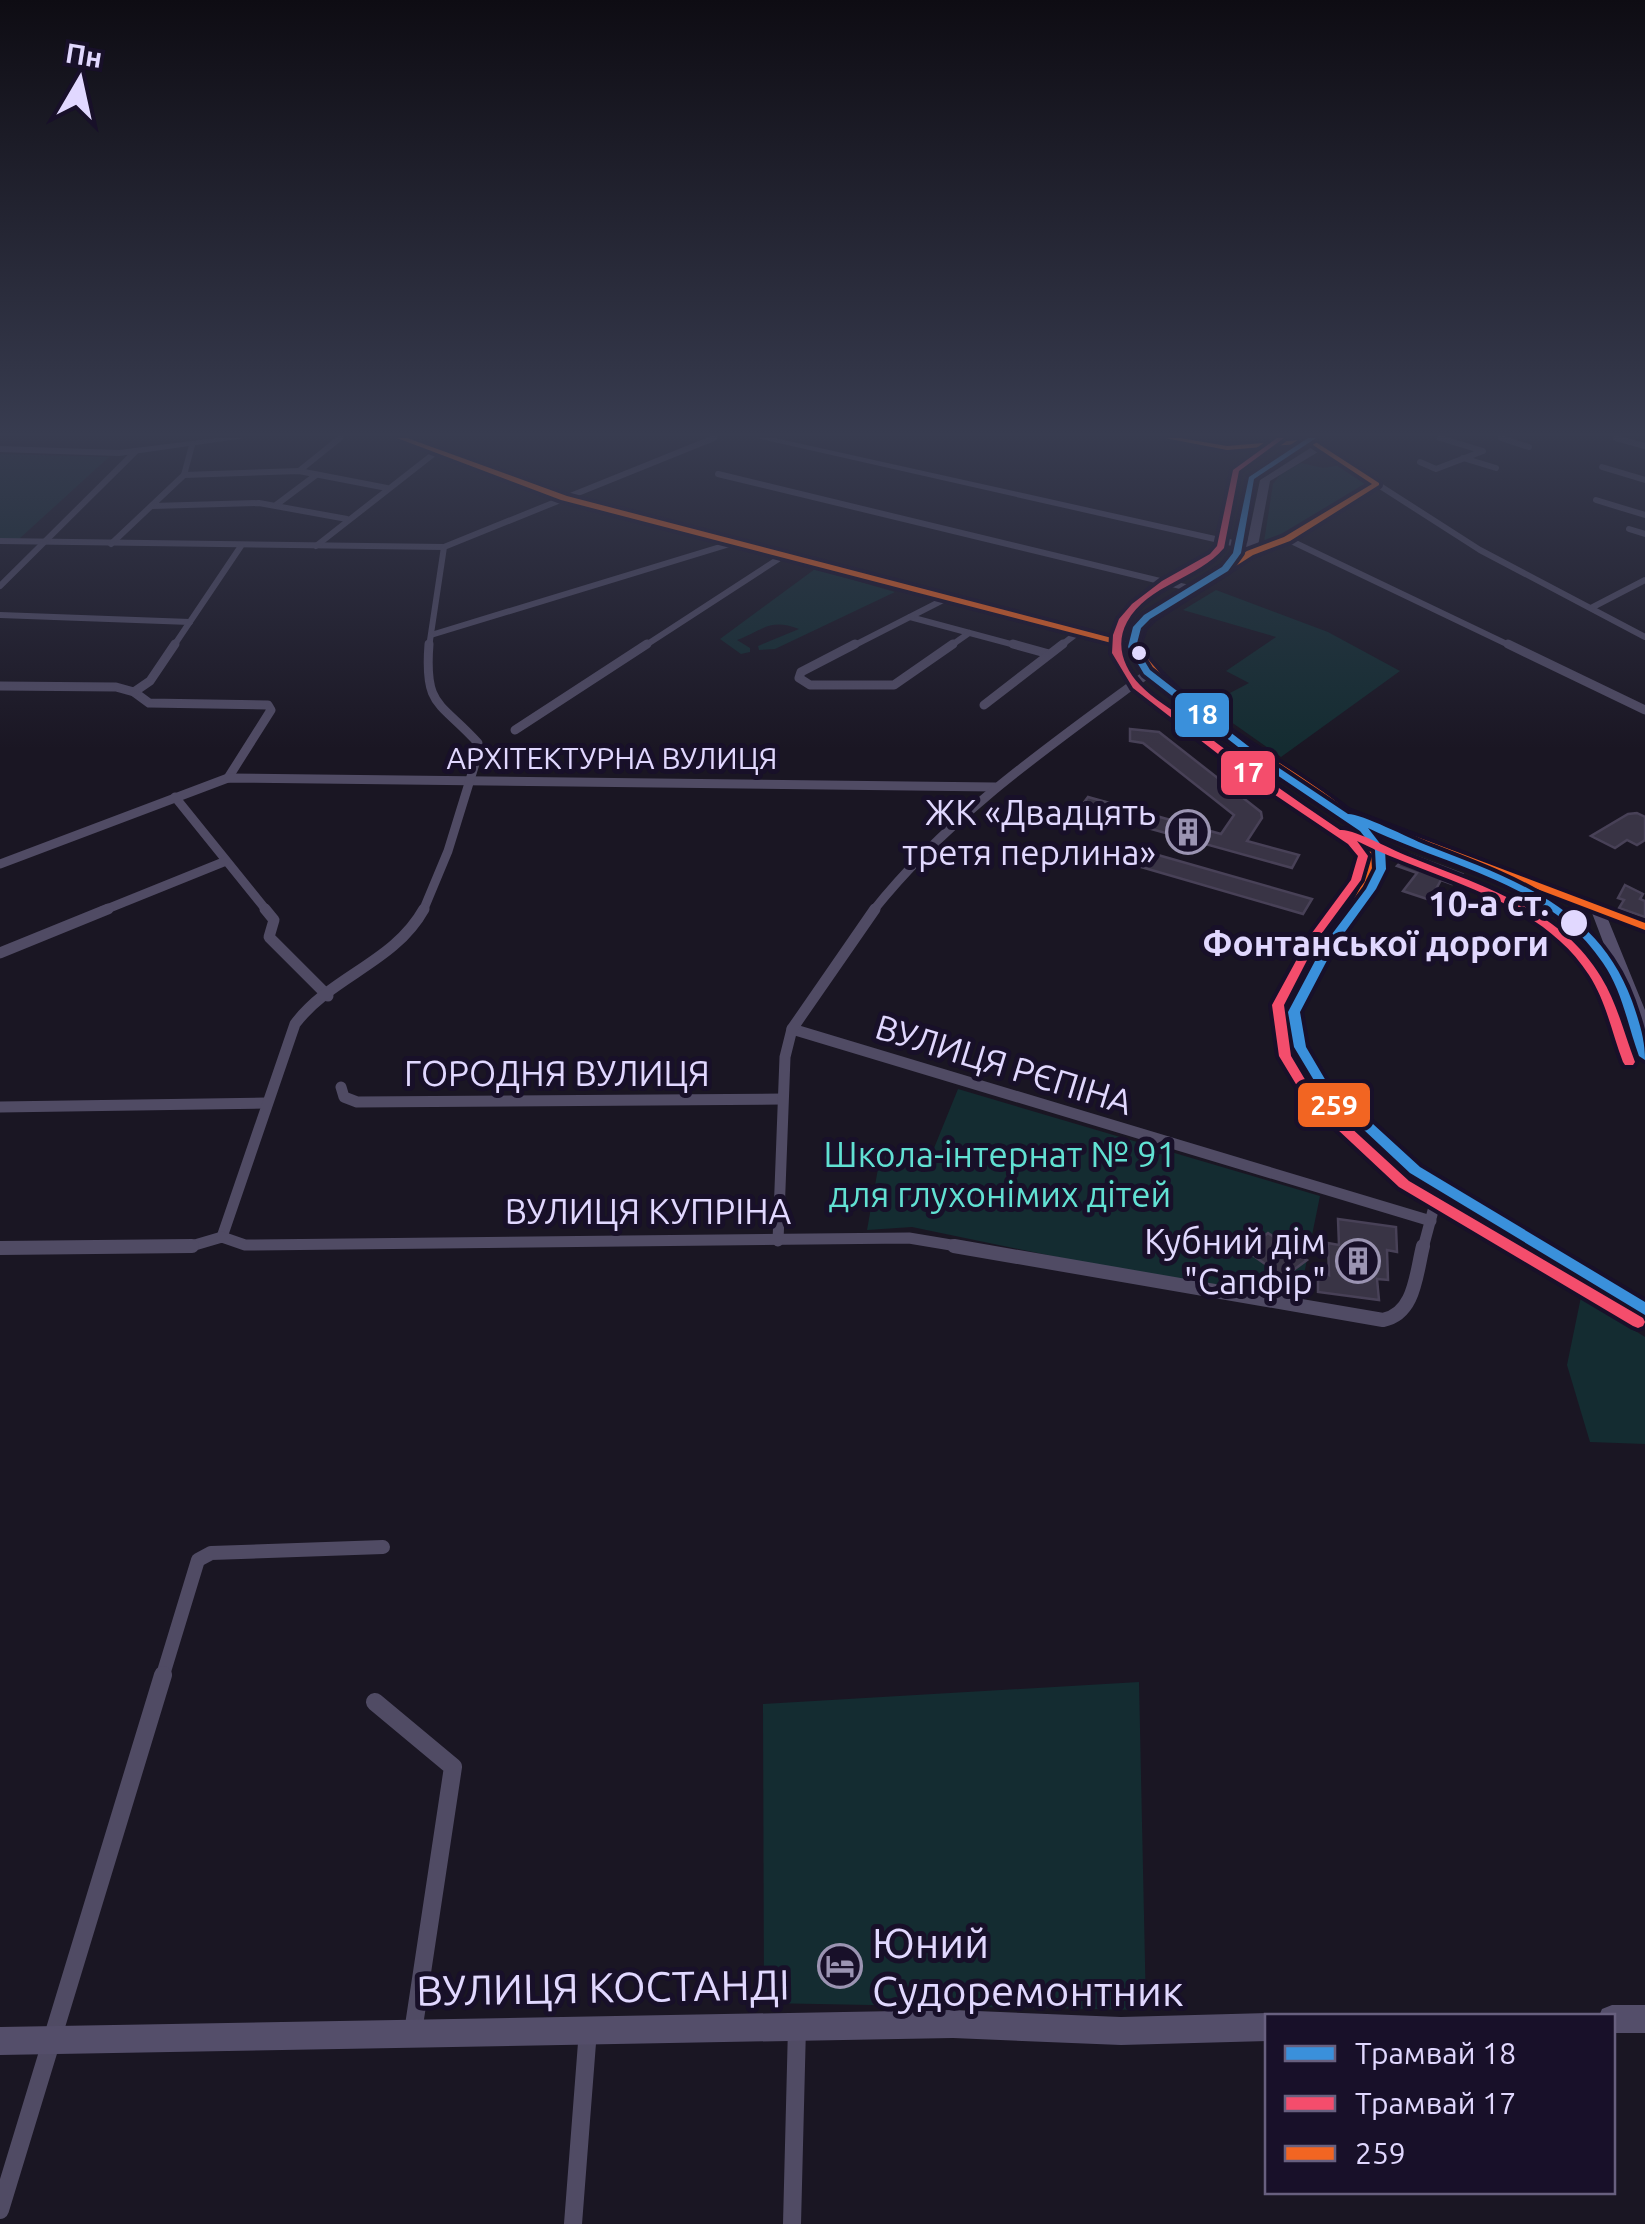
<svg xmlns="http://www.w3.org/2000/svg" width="1645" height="2224" viewBox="0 0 1645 2224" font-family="Ubuntu,sans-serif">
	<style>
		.green { fill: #142c31 }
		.building { fill: #393445; stroke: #484157; stroke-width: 2.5 }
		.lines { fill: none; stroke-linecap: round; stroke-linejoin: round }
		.street-far4 { stroke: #504b64; stroke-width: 6 }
		.street-far3 { stroke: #504b64; stroke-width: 9 }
		.street-far2 { stroke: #504b64; stroke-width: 11 }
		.street-far1 { stroke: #504b64; stroke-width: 14 }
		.street { stroke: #504b64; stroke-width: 18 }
		.secondary { fill: #544e6a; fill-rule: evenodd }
		.bus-1-casing { stroke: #181029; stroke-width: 8 }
		.bus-1 { fill: #f26522; fill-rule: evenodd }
		.tram-1-casing { stroke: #181029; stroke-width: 8 }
		.tram-2-casing { stroke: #181029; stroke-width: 8 }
		.tram-1 { fill: #3a90db; fill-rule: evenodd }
		.tram-2 { fill: #f44d6c; fill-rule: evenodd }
		.bus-dot { fill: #e1d8ff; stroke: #181029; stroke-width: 4 }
		.labels { text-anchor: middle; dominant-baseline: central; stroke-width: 10; stroke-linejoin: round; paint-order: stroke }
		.far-street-label { font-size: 30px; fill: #e1d8ff; stroke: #181029 }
		.poi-label { font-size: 35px; fill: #e1d8ff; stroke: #181029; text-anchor: end }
		.stop-label { font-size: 35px; font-weight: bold; fill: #e1d8ff; stroke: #181029; text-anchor: end }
		.street-label { font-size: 35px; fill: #e1d8ff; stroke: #181029 }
		.park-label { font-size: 35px; fill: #61e1d3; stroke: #181029 }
		.near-poi-label { font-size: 42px; fill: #e1d8ff; stroke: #181029; text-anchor: start }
		.near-street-label { font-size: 42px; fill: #e1d8ff; stroke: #181029 }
		.line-badge { stroke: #181029; stroke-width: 4 }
		.badge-label { font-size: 28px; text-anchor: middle; font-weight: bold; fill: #fff }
	</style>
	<rect width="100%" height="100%" fill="#1a1623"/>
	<!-- green -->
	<g class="green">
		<path d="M0 454 109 457 19 539 0 538Z"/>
		<path d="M1301 463 1323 468 1341 465 1365 480 1366 487 1289 532 1264 542 1273 484 1280 475Z"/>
		<path d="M815 569 895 592 775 649 759 650 758 646 799 629C770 618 763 630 737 640L750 648V652L741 654 720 639Z"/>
		<path d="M1216 590 1328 632 1400 671 1281 757 1207 705 1249 683 1226 671 1276 637 1183 610Z"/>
		<path d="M958 1089 1320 1196 1299 1299 1223 1284 1217 1290 912 1227 867 1230 881 1152 930 1158Z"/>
		<path d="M1581 1297 1645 1337V1444L1590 1442 1567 1365Z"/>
		<path d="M1139 1682 1146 2010 764 2003 763 1704Z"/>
	</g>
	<!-- building -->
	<g class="building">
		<path d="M1130 729 1159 732 1261 812 1262 818 1247 841 1299 855 1292 868 1079 809 1088 797 1221 834 1234 815 1143 743 1130 741Z"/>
		<path d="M1637 813 1645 817V840L1637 845 1627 840 1615 848 1591 836 1628 814Z"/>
		<path d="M1151 853 1312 899 1303 914 1141 867Z"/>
		<path d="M1409 854 1462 874 1452 884 1441 880 1430 900 1403 891 1417 873 1397 866Z"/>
		<path d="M1625 885 1643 894 1640 899 1645 901V917L1619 908 1624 900 1618 898Z"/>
		<path d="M1338 1219 1396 1227 1397 1252 1387 1250 1388 1280 1377 1279 1379 1300 1318 1292V1268L1329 1275 1328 1243 1339 1245Z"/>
		<path d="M1268 1233 1307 1260 1284 1277 1245 1250Z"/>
	</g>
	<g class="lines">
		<!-- street-far4 -->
		<g class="street-far4">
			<path d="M1167 438 1227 448 1311 441"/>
			<path d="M1501 438 1529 447"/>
			<path d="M1616 438 1645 446"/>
			<path d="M1463 458 1496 468"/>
			<path d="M1420 462 1436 469 1483 451 1440 438"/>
			<path d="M1602 467 1645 480"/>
			<path d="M299 471 340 438"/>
			<path d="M718 474 1193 589"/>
			<path d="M184 475 299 471 387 488"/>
			<path d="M1377 484 1480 550 1645 637"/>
			<path d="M1596 500 1645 515"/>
			<path d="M276 505 316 475"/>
			<path d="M152 506 259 503 347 519"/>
			<path d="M1629 529 1645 534"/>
			<path d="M1287 539 1513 647"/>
			<path d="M0 541 444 547"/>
			<path d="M111 544 184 475 192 445"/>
			<path d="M316 546 436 452"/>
			<path d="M0 586 135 452"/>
			<path d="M1591 608 1645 580"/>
			<path d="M0 615 190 622"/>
			<path d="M910 617 1022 647"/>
			<path d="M431 635 733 543"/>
			<path d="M173 647 241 546"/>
			<path d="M429 647 444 547 714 438"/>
			<path d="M643 647 783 556"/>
			<path d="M851 647 945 599"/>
			<path d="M949 647 969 633"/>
			<path d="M1059 647 1076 634"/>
		</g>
		<!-- street-far3 -->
		<g class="street-far3">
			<path d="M855 644 801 672 799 678 810 685H894L953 644"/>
			<path d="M1013 644 1049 654"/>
			<path d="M1508 644 1645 710"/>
			<path d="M0 686 116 687 134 692 149 703 268 705 271 710 228 778"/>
			<path d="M134 692 150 681 175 644"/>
			<path d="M984 705 1063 644"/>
			<path d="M515 730 647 644"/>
			<path d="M175 797 267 911"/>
			<path d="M0 864 228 778 995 787"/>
			<path d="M1598 910 1602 911"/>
			<path d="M102 911 226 861"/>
			<path d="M423 911 448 851 478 754V743C440 701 424 708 429 644"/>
			<path d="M873 911C950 814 1051 745 1150 672"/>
		</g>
		<!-- street-far2 -->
		<g class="street-far2">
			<path d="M265 909 274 920 269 937 328 996"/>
			<path d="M1598 910 1645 927"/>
			<path d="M0 953 108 909"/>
			<path d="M792 1029 1431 1221"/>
			<path d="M341 1087 344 1097 357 1102 782 1099"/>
			<path d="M0 1107 265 1103"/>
			<path d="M222 1237 295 1024C331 976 394 963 424 909"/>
			<path d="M778 1241 785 1057 792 1029 875 909"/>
			<path d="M0 1248 188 1247 222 1237 245 1245 909 1238 969 1248"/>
			<path d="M1423 1248 1438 1192"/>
		</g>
		<!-- street-far1 -->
		<g class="street-far1">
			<path d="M954 1246 1383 1320C1415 1314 1416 1274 1423 1246"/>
			<path d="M0 1248 192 1246"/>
			<path d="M162 1678 198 1560 211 1553 383 1547"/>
		</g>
		<!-- street -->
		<g class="street">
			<path d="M375 1702 453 1767 413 2032"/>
			<path d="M0 2210 163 1675"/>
			<path d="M573 2224 588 2030"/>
			<path d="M792 2224 797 2027"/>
		</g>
		<!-- secondary -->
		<g class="secondary">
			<path d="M216 438H245L119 456 0 452V446L119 450Z"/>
			<path d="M395 438H409L568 496 1077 631 1130 642 1134 627 1146 615 1245 549 757 438H775L1247 543 1260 480 1312 447 1304 438H1314L1321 446 1380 482V486L1291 541 1254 555 1154 619 1145 628 1140 646 1151 663 1191 702 1242 740 1348 810 1603 907 1645 1010V1036L1637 1031 1592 913 1365 825C1421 890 1289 958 1296 1026 1307 1122 1564 1261 1645 1307V1325C1620 1316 1595 1298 1572 1284 1491 1236 1323 1139 1289 1050 1285 1041 1280 1031 1280 1022 1284 965 1385 890 1363 841 1352 817 1318 802 1298 789 1238 749 1169 710 1130 649L1072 636 560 500ZM1318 452 1370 484 1283 537 1258 546 1270 481Z"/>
			<path d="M1612 2005H1645V2033H1612V2016H1599L1602 2009Z"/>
			<path d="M953 2010 1121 2017 1268 2013 1277 2016H1268V2041L1121 2045 953 2038 0 2055V2027Z"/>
		</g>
		<!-- bus-1 casing -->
		<g class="bus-1-casing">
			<path id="bus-1" d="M397 438H407L567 496 1131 643 1136 627 1147 615 1247 551 1284 537 1372 484 1310 443 1227 450 1165 438H1180L1227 446 1311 439 1379 483V485L1290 541 1253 555 1153 619 1144 628 1138 646C1192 722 1278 754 1348 811L1645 923V930L1361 822C1423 887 1289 959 1294 1022 1301 1123 1562 1263 1645 1310V1323C1617 1312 1591 1293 1566 1278 1499 1239 1256 1096 1285 1004 1300 959 1380 894 1366 846 1357 812 1278 772 1249 753 1234 744 1219 734 1205 723 1176 702 1152 677 1131 648L561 500Z"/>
		</g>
		<!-- bus-1 -->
		<use href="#bus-1" class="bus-1"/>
		<!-- tram-1 casing -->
		<g class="tram-1-casing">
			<path id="tram-1" d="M1308 438H1316L1254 479 1241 553 1228 571 1150 619 1141 628 1136 647 1150 670 1261 756 1348 814C1362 814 1409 838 1426 845 1511 878 1598 907 1632 1001 1639 1021 1645 1039 1645 1060L1639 1056C1628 1026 1622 990 1603 963 1550 883 1449 867 1368 828L1385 850 1386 869 1376 889 1334 947 1300 1012 1306 1047 1326 1081 1420 1167 1645 1302V1315L1410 1173 1318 1087 1294 1047 1288 1012 1323 946 1366 889 1376 869 1375 850 1360 831 1255 760 1144 674 1128 647 1133 627 1144 615 1222 567 1233 553 1249 477Z"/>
		</g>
		<!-- tram-2 casing -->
		<g class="tram-2-casing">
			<path id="tram-2" d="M1277 438H1284L1239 471 1224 548C1198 579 1148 584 1127 622 1115 644 1123 667 1140 685 1153 699 1173 710 1189 722 1238 760 1288 795 1340 830 1353 828 1394 851 1410 857 1479 885 1561 909 1601 977 1617 1003 1624 1033 1635 1062L1633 1065H1625L1623 1062C1612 1033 1606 1001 1589 975 1539 897 1434 880 1357 841L1368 856 1361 880 1319 937 1284 1005 1291 1056 1313 1093 1409 1181 1643 1318 1645 1322 1643 1326 1638 1328 1633 1326 1399 1187 1305 1099 1279 1056 1272 1005 1309 937 1351 880 1358 856 1348 844 1244 774 1133 688 1112 653 1113 635 1119 619 1132 604 1162 581 1210 554 1217 546 1233 470Z"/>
		</g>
		<!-- tram-1 -->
		<use href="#tram-1" class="tram-1"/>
		<!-- tram-2 -->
		<use href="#tram-2" class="tram-2"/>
	</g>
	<!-- sky -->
	<linearGradient id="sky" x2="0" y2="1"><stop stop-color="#0e0c13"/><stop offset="0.58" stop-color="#383c50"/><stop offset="1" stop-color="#383c50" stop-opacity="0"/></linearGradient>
	<rect width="1645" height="749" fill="url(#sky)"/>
	<!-- icons -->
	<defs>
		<g id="building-ring" transform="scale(2.25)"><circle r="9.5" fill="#181029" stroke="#9b94b2" stroke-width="1.5"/><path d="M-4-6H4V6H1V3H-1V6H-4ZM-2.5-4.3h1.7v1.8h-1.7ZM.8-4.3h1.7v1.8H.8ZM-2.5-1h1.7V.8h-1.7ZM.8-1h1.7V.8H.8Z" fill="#9b94b2"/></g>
		<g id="hotel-ring" transform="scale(2.25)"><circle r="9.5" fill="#181029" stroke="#9b94b2" stroke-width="1.5"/><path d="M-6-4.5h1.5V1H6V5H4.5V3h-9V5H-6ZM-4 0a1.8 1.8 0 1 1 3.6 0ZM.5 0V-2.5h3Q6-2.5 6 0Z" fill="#9b94b2"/></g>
	</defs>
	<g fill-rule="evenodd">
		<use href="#building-ring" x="1188" y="832"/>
		<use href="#building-ring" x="1358" y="1261"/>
		<use href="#hotel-ring" x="840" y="1966"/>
	</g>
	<!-- markers -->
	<g class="bus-dot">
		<circle cx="1139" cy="653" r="9"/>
		<circle cx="1574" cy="923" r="15"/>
	</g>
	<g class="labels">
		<!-- far-street labels -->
		<g class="far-street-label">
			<text x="612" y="758">АРХІТЕКТУРНА ВУЛИЦЯ</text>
		</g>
		<!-- poi labels -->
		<g class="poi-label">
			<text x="1156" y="812">ЖК «Двадцять<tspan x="1156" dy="40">третя перлина»</tspan></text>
			<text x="1326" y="1241">Кубний дім<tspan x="1326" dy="40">"Сапфір"</tspan></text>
		</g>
		<!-- stop labels -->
		<g class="stop-label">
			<text x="1549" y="903">10-а ст.<tspan x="1549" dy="40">Фонтанської дороги</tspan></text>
		</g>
		<!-- street labels -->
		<g class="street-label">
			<text transform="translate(1004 1064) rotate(17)">ВУЛИЦЯ РЄПІНА</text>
			<text x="557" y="1073">ГОРОДНЯ ВУЛИЦЯ</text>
			<text x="648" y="1211">ВУЛИЦЯ КУПРІНА</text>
		</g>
		<!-- park labels -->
		<g class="park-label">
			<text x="1000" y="1154">Школа-інтернат № 91<tspan x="1000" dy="40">для глухонімих дітей</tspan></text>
		</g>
		<!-- near-poi labels -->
		<g class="near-poi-label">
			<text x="872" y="1942">Юний<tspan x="872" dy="48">Судоремонтник</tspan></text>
		</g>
		<!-- near-street labels -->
		<g class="near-street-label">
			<text transform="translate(603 1987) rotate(-1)">ВУЛИЦЯ КОСТАНДІ</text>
		</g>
	</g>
	<g class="line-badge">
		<rect x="1173" y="691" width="58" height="48" rx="10" fill="#3a90db"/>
		<rect x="1219" y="749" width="58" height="48" rx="10" fill="#f44d6c"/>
		<rect x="1296" y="1081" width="76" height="48" rx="10" fill="#f26522"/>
	</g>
	<g class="badge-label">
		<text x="1202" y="724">18</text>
		<text x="1248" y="782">17</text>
		<text x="1334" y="1115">259</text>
	</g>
	<!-- legend -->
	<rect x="1265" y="2014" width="350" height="180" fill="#181029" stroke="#68607f" stroke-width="2.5"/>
	<rect x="1285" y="2046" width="50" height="15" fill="#3a90db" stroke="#68607f" stroke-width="2.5"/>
	<text x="1355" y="2064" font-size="30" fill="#e1d8ff">Трамвай 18</text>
	<rect x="1285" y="2096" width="50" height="15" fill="#f44d6c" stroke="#68607f" stroke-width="2.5"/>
	<text x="1355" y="2114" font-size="30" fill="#e1d8ff">Трамвай 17</text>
	<rect x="1285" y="2146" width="50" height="15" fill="#f26522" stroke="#68607f" stroke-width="2.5"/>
	<text x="1355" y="2164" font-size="30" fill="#e1d8ff">259</text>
	<!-- north arrow -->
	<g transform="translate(80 80) rotate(9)" stroke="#181029" stroke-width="8" paint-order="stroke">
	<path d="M0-8L18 38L0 25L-18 38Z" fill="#e1d8ff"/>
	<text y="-15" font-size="28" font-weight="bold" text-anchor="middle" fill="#e1d8ff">Пн</text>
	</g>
</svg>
